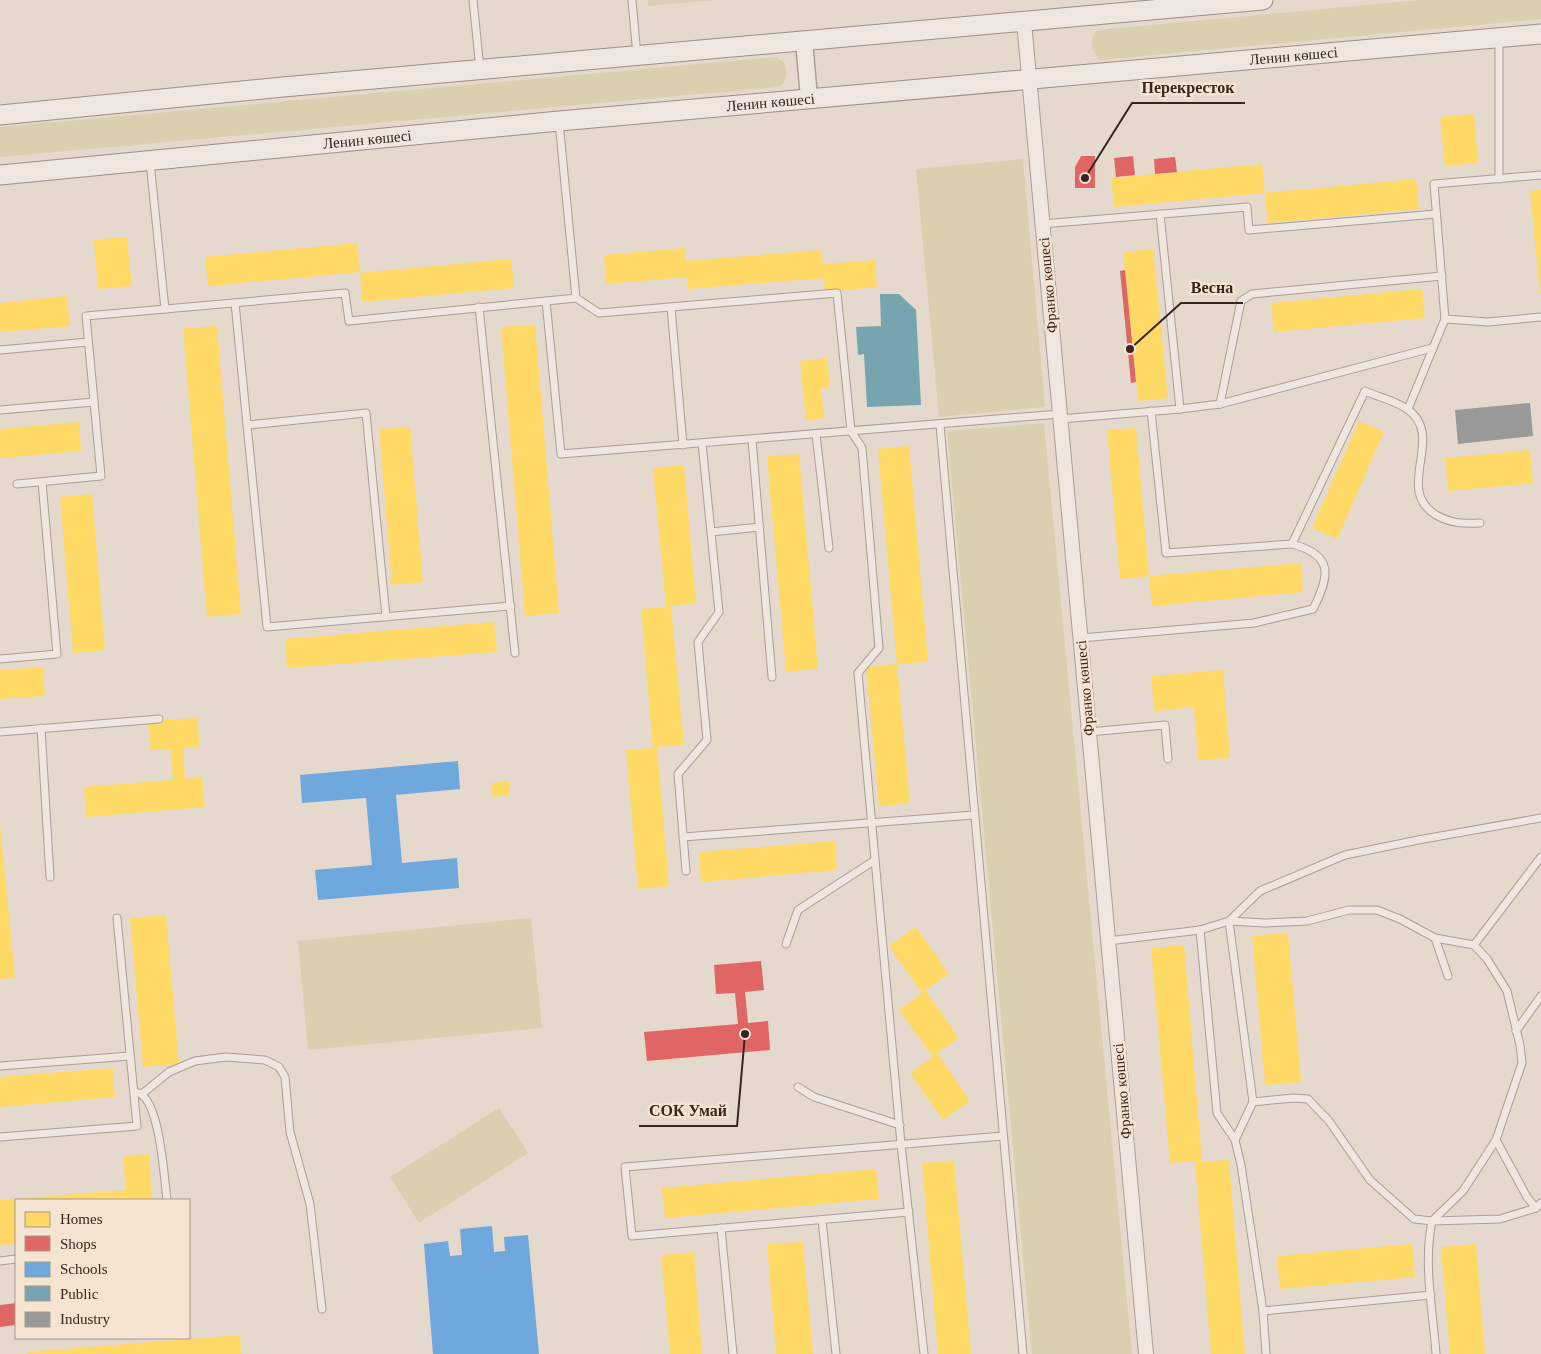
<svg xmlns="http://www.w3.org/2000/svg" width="1541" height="1354" viewBox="0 0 1541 1354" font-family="Georgia,serif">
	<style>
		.green { fill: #d8d0af }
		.homes { fill: #ffd966 }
		.shops { fill: #e06666 }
		.schools { fill: #6fa8dc }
		.public { fill: #76a5af }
		.industry { fill: #999 }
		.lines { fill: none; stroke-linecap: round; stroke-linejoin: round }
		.service-casing { stroke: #aa9f96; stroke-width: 9 }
		.minor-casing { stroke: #aa9f96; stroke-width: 16 }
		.tertiary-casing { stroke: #aa9f96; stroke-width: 19 }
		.secondary-casing { stroke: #9a8e86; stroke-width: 21 }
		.service { stroke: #eee6df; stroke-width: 7 }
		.minor { stroke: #eee6df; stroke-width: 14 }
		.tertiary { stroke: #eee6df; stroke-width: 16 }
		.secondary { stroke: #eee6df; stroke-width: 19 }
		.labels { text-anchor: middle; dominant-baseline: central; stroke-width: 5; stroke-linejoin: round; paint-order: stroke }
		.street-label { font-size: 15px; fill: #39251e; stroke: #f6e4d3 }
		.leader { fill: none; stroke: #39251e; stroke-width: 2 }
		.callout-dot { fill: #39251e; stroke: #f6e4d3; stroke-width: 2 }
		.callout-label { font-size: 16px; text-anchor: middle; font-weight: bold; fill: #39251e; stroke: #f6e4d3; stroke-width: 5; stroke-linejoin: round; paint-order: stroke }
	</style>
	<rect width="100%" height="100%" fill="#e5d9cd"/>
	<!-- green -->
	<g class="green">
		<path d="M648 0H714L648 6Z"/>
		<path d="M1419 0H1541V19L1100 60C1090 50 1090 41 1097 30Z"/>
		<path d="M776 57 784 62C788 74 788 79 779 87L0 157V127Z"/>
		<path d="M1023 159 1045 407 939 417 916 169Z"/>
		<path d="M1044 423 1132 1354H1032L947 431Z"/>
		<path d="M531 918 542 1028 308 1050 298 941Z"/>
		<path d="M499 1108 528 1153 419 1223 390 1177Z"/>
	</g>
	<!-- homes -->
	<g class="homes">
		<path d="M1474 114 1478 163 1445 166 1440 117Z"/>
		<path d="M1262 164 1265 193 1114 207 1111 178Z"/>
		<path d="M1416 179 1419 209 1268 223 1265 193Z"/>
		<path d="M1541 190V294H1540L1530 191Z"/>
		<path d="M127 237 132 286 98 289 94 240Z"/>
		<path d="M357 243 360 272 208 286 205 257Z"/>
		<path d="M685 248 686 261 821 250 823 264 875 260 877 287 825 292 824 278 688 289 687 277 606 284 604 255Z"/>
		<path d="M1153 249 1168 398 1138 401 1123 252Z"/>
		<path d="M511 259 514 288 362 302 360 273Z"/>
		<path d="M1422 289 1425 318 1274 332 1271 303Z"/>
		<path d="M67 296 70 326 0 332V303Z"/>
		<path d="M535 325 559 613 525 616 501 327Z"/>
		<path d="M217 326 241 614 207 617 183 328Z"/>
		<path d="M827 358 830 387 821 388 824 418 806 420 800 361Z"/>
		<path d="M1359 421 1384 432 1337 539 1312 528Z"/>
		<path d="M79 422 81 451 0 458V429Z"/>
		<path d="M410 427 423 582 392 585 379 429Z"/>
		<path d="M1136 428 1149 576 1120 579 1107 430Z"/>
		<path d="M909 446 928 662 897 664 878 449Z"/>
		<path d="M1530 450 1533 483 1448 491 1445 458Z"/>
		<path d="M799 454 818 669 786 672 767 456Z"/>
		<path d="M684 465 696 603 671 606 684 745 657 747 669 886 638 889 626 750 653 748 641 609 666 607 653 468Z"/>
		<path d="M92 494 105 650 73 653 60 497Z"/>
		<path d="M1301 563 1303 592 1152 606 1149 576Z"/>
		<path d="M494 622 497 652 287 668 285 639Z"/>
		<path d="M897 664 910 803 879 806 866 667Z"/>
		<path d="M43 667 45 696 0 699V670Z"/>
		<path d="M1223 670 1230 758 1198 760 1194 707 1154 711 1151 676Z"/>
		<path d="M197 718 200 747 183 748 185 779 202 777 205 807 86 817 84 787 173 780 171 749 150 750 148 721Z"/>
		<path d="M509 781 510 795 492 797 491 783Z"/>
		<path d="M0 823 15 978 0 979Z"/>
		<path d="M835 841 837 870 701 882 699 852Z"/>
		<path d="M166 915 179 1064 143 1067 130 918Z"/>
		<path d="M916 927 949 974 925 990 959 1038 937 1053 970 1101 943 1120 910 1073 933 1057 899 1010 922 993 889 946Z"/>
		<path d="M1288 933 1301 1082 1265 1085 1252 936Z"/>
		<path d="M1184 945 1202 1161 1170 1163 1151 948Z"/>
		<path d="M113 1068 115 1097 0 1107V1077Z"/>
		<path d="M149 1154 152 1200H16V1244L0 1245V1200L126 1190 123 1156Z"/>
		<path d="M1229 1160 1245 1354H1211L1195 1162Z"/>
		<path d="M954 1161 971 1354H938L922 1163Z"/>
		<path d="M876 1169 879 1199 665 1218 662 1188Z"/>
		<path d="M803 1242 813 1354H776L767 1244Z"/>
		<path d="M1412 1244 1415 1277 1280 1289 1277 1256Z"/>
		<path d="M1476 1244 1485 1354H1450L1441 1247Z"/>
		<path d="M694 1252 702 1354H670L661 1255Z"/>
		<path d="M240 1335 241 1354H27V1352Z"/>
	</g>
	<!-- shops -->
	<g class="shops">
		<path d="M1081 156H1095V188H1075V167Z"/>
		<path d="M1133 156 1135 175 1116 177 1114 158Z"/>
		<path d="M1175 157 1177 172 1155 174 1154 159Z"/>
		<path d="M1125 270 1136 382 1131 383 1120 271Z"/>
		<path d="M761 961 764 990 745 992 748 1023 768 1021 770 1050 647 1061 644 1032 738 1024 735 993 716 994 714 965Z"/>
		<path d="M16 1303V1325L0 1327V1305Z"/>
	</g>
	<!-- schools -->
	<g class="schools">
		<path d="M458 761 460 789 396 795 402 863 457 858 459 888 318 900 315 870 372 865 366 798 302 803 300 775Z"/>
		<path d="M492 1226 494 1252 505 1251 504 1237 528 1235 539 1354H433L424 1244 448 1241 450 1256 462 1255 460 1229Z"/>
	</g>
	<!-- public -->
	<path class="public" d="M880 294H899L916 310 921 405 867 407 864 354 858 355 856 327 881 326Z"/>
	<!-- industry -->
	<path class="industry" d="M1530 403 1533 436 1458 444 1455 410Z"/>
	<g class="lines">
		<!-- service casing -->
		<g class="service-casing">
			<g id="service">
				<path d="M473 0 480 69"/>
				<path d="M632 0 637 56"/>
				<path d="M559 122 576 298"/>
				<path d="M150 162 165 309"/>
				<path d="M1499 179V38"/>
				<path d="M1042 224 1247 207 1249 230 1436 214"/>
				<path d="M546 301 561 454 1060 414"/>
				<path d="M235 303 267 627 511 606"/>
				<path d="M479 307 515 653"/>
				<path d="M671 307 683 445"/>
				<path d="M1445 319 1488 322 1541 317"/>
				<path d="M0 350 88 342"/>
				<path d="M1220 404 1241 301 1252 294 1442 276"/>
				<path d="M1180 409 1220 404 1432 348"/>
				<path d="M1408 409 1445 319 1434 184 1541 175"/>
				<path d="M0 410 94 402"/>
				<path d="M1151 411 1166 553 1292 544 1365 391C1378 397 1396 401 1407 409 1447 436 1393 489 1436 515 1450 523 1463 524 1480 523"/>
				<path d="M1060 419 1180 409 1160 214"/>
				<path d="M248 425 366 413 386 617"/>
				<path d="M940 425 1023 1354"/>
				<path d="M816 434 829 548"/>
				<path d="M752 440 772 677"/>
				<path d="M17 484 101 476 86 316 345 293 349 321 576 298 599 313 837 293 851 431 862 448 879 648 858 673 901 1144 924 1354"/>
				<path d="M711 532 760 527"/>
				<path d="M1081 638 1254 623 1313 609C1330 576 1334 555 1292 544"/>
				<path d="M0 659 57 654 42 482"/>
				<path d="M41 728 50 877"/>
				<path d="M0 732 159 719"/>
				<path d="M1089 732 1165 725 1168 759"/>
				<path d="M683 837 974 815"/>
				<path d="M686 871 678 774 707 740 698 642 719 612 702 443"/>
				<path d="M1200 930 1217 1113 1235 1140 1241 1165 1263 1311 1266 1354"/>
				<path d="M1435 938 1448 976"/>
				<path d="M1108 941 1200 930 1229 921 1265 923 1307 921 1349 910H1377L1400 919 1435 938 1474 945 1487 959 1507 991 1520 1045 1522 1063 1496 1140 1527 1197 1536 1208 1541 1203"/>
				<path d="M786 944 798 910 875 860"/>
				<path d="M1474 945 1541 857"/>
				<path d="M1516 1031 1541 996"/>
				<path d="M0 1066 130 1056"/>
				<path d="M798 1087 814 1097 900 1125"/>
				<path d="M139 1093C160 1102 164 1177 167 1200"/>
				<path d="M142 1094 169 1072 195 1061 226 1057 265 1060 279 1067 285 1077 290 1132 310 1204 322 1309"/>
				<path d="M1253 1102 1293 1098 1308 1099 1329 1121 1370 1180 1414 1219 1432 1221 1463 1191 1496 1140"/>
				<path d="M0 1137 137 1126 117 918"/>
				<path d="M1235 1140 1253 1102 1229 921 1260 891 1345 855 1418 840 1541 818"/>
				<path d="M909 1212 632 1236 625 1167 1003 1136"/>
				<path d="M822 1220 836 1354"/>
				<path d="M721 1228 733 1354"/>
				<path d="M0 1261 16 1259"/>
				<path d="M1263 1311 1431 1295"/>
				<path d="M1436 1354C1433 1311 1423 1264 1432 1221L1500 1219 1536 1208"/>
			</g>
		</g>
		<!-- minor casing -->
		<g class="minor-casing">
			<path id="minor" d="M1024 22 1146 1354"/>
		</g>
		<!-- tertiary casing -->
		<g class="tertiary-casing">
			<path id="tertiary" d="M804 41 809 98"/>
		</g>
		<!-- secondary casing -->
		<g class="secondary-casing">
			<g id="secondary">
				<path d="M0 115 283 87 1263 0"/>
				<path id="s1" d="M0 175 559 121 1541 34"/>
			</g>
		</g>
		<!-- service -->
		<use href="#service" class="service"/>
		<!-- minor -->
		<use href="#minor" class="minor"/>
		<!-- tertiary -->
		<use href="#tertiary" class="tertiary"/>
		<!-- secondary -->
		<use href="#secondary" class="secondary"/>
	</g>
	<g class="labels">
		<!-- street labels -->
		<g class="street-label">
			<text stroke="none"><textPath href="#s1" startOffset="1299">Ленин көшесі</textPath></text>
			<text stroke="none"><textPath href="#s1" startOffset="774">Ленин көшесі</textPath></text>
			<text stroke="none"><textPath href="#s1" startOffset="369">Ленин көшесі</textPath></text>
			<text transform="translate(1048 285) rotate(-95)">Франко көшесі</text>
			<text transform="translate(1085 688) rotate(-95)">Франко көшесі</text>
			<text transform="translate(1122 1091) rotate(-95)">Франко көшесі</text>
		</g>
	</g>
	<!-- callouts -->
	<path class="leader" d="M1085 178L1132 103H1245M1130 349L1181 303H1243M745 1034L737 1126H639"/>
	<g class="callout-dot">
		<circle cx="1085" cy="178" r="5"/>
		<circle cx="1130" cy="349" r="5"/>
		<circle cx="745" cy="1034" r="5"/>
	</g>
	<g class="callout-label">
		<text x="1188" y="93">Перекресток</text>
		<text x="1212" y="293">Весна</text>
		<text x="688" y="1116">СОК Умай</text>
	</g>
	<!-- legend -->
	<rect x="15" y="1199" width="175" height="140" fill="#f6e4d3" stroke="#aa988b"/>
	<rect x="25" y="1212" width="25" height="15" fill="#ffd966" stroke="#aa988b"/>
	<text x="60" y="1224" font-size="15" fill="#39251e">Homes</text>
	<rect x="25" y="1236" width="25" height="15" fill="#e06666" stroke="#aa988b"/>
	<text x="60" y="1249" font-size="15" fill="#39251e">Shops</text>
	<rect x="25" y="1262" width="25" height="15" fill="#6fa8dc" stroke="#aa988b"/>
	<text x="60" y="1274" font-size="15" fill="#39251e">Schools</text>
	<rect x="25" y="1286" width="25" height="15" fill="#76a5af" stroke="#aa988b"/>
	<text x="60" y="1299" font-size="15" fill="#39251e">Public</text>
	<rect x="25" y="1312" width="25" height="15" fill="#999999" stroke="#aa988b"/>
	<text x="60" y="1324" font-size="15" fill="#39251e">Industry</text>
</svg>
